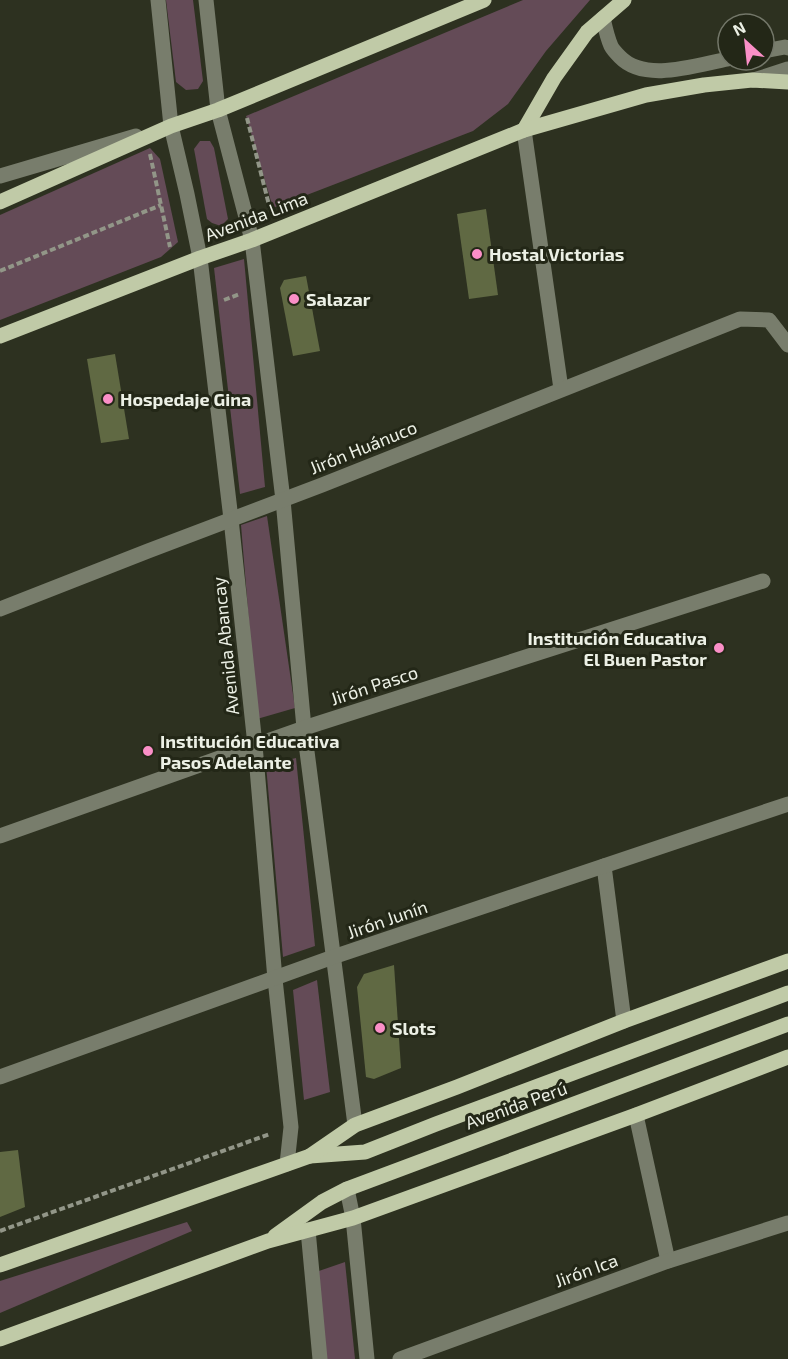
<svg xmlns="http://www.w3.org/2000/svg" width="788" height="1359" viewBox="0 0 788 1359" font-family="'Exo 2',sans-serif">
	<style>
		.green { fill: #644b57 }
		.building { fill: #606943 }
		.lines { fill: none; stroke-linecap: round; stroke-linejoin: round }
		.path { stroke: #929688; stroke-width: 4; stroke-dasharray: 6 3; stroke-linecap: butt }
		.minor { stroke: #787d6c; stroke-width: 15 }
		.major { stroke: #c0caa7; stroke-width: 15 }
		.poi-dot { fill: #fa8fc7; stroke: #232717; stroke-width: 2 }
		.labels { text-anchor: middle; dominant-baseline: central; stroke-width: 6; stroke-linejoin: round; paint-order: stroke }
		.street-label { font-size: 18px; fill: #ecf0e5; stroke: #232717 }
		.poi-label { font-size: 18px; font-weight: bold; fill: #ecf0e5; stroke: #232717; text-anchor: start }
	</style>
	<rect width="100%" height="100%" fill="#2d3120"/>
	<!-- green -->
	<g class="green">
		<path d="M166 0H193L203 81 198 89 186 90 176 82Z"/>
		<path d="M523 0H590L546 51 508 104 473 131 273 208 246 116Z"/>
		<path d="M200 141H210L214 148 228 219 221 226 212 223 207 219 194 149Z"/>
		<path d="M150 148 160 159 178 242 161 257 0 320V215Z"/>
		<path d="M244 259 265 487 240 494 214 268Z"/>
		<path d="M267 516 295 708 257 719 241 525Z"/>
		<path d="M296 758 315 946 283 957 266 765Z"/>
		<path d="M317 980 330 1092 304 1100 293 990Z"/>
		<path d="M187 1222 192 1231 0 1313V1281Z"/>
		<path d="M345 1262 355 1359H326L316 1272Z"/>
	</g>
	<!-- building -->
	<g class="building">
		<path d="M486 209 498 295 469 299 457 214Z"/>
		<path d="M306 276 320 351 293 356 280 288 284 280Z"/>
		<path d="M115 354 129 439 101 443 87 359Z"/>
		<path d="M394 965 401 1068 374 1079 366 1077 357 987 364 974Z"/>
		<path d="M18 1150 25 1207 0 1217V1152Z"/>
	</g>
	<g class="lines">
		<!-- path -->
		<g class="path">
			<path d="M247 118 271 213"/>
			<path d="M150 154 170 247"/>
			<path d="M0 271 161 205"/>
			<path d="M224 300 240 294"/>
			<path d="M0 1231 270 1134"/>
		</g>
		<!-- minor -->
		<g class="minor">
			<path d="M158 0 171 126 187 194 200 258 231 519 255 745 275 979 291 1127 287 1164"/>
			<path d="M206 0 218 110 252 240 283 500 304 728 355 1125"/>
			<path d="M603 18C605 27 607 37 611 46 613 50 616 53 620 57 645 83 696 65 728 59"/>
			<path d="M764 51 785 47 788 48"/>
			<path d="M754 80 788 69"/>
			<path d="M524 130 561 389"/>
			<path d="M0 176 136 136"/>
			<path d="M0 609 148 551 322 485 740 319 769 320 788 345"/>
			<path d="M0 836 304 728 763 581"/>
			<path d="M604 866 624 1021"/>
			<path d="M0 1077 333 957 788 804"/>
			<path d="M636 1115 668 1261"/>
			<path d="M347 1189 353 1218 367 1359"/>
			<path d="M308 1230 320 1359"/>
			<path d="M400 1359 668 1261 788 1223"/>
		</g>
		<!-- major -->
		<g class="major">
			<path d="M524 130 554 78 587 32 624 0"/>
			<path d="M0 202 171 126 218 110 484 0"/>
			<path d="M0 336 200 258 252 240 524 130 646 95 704 85 752 80 788 82"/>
			<path d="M310 1156 365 1152 436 1124 788 993"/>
			<path d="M275 1236 322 1202 347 1189 788 1024"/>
			<path d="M0 1265 310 1156 355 1125 457 1087 624 1021 788 961"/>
			<path d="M0 1339 268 1241 353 1218 636 1115 788 1057"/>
		</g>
	</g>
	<!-- markers -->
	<g class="poi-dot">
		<circle cx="477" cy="254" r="6"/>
		<circle cx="294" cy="299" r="6"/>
		<circle cx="108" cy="399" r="6"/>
		<circle cx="719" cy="648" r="6"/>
		<circle cx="148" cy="751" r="6"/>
		<circle cx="380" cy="1028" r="6"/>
	</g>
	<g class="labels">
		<!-- street labels -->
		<g class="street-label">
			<text transform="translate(256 216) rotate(-21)">Avenida Lima</text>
			<text transform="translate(363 447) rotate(-22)">Jirón Huánuco</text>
			<text transform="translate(225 646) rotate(-96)">Avenida Abancay</text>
			<text transform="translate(374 685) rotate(-18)">Jirón Pasco</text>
			<text transform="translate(387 919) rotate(-19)">Jirón Junín</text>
			<text transform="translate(516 1105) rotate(-20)">Avenida Perú</text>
			<text transform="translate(586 1270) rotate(-20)">Jirón Ica</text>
		</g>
		<!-- poi labels -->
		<g class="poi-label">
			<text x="489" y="254">Hostal Victorias</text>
			<text x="306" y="299">Salazar</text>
			<text x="120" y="399">Hospedaje Gina</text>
			<text x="707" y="638" text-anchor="end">Institución Educativa<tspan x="707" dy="21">El Buen Pastor</tspan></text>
			<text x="160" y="741">Institución Educativa<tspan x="160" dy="21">Pasos Adelante</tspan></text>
			<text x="392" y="1028">Slots</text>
		</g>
	</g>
	<!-- north arrow -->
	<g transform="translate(746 42) rotate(333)"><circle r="28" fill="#232717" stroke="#737769" stroke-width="1.5"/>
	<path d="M0-4.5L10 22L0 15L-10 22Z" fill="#fa8fc7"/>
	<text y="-9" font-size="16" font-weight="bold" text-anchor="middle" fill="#ecf0e5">N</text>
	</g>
</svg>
